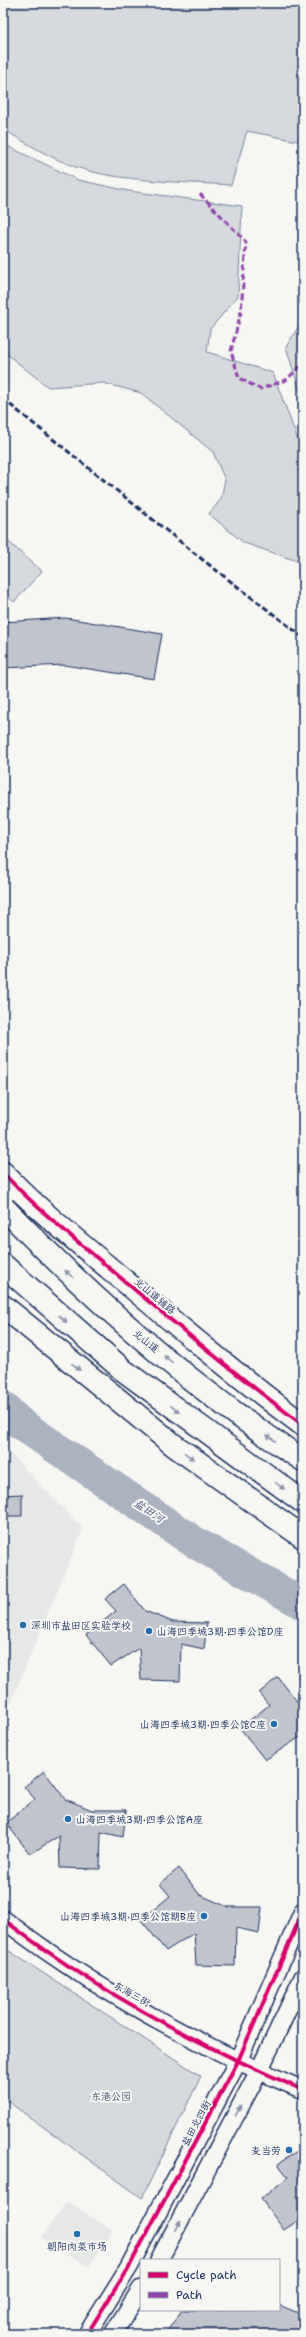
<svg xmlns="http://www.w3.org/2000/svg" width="306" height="2337" viewBox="0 0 306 2337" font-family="'Shantell Sans','LXGW WenKai TC',sans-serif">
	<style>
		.built { fill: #e6e7e7 }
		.green { fill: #d6d9dd; stroke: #78849e }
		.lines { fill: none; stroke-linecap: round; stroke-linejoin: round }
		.river { stroke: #abb2c0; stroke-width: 32 }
		.building { fill: #c0c4cd; stroke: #1b2f5e }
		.minor-casing { stroke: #1b2f5e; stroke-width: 20 }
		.tertiary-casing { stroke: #1b2f5e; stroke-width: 25 }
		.primary-casing { stroke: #1b2f5e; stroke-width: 25 }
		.minor { stroke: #f6f6f2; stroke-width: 17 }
		.tertiary { stroke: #f6f6f2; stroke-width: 22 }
		.primary { stroke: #f6f6f2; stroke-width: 22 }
		.rail { stroke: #1b2f5e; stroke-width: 3; stroke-dasharray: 6 3; stroke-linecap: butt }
		.quiet { stroke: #8e44ad; stroke-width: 3; stroke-dasharray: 6 3; stroke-linecap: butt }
		.cycleway-casing { stroke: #f6f6f2; stroke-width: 6 }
		.cycleway { stroke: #d6006c; stroke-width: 4 }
		.oneway { fill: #8892a8 }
		.poi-dot { fill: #1f6fb2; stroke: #f6f6f2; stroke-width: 1.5 }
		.labels { text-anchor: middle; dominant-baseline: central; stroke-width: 4; stroke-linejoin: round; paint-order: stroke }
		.street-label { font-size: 10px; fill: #1b2f5e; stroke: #f6f6f2 }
		.poi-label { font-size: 10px; fill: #1b2f5e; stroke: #f6f6f2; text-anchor: start }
		.park-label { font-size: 10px; fill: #405177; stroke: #f6f6f2 }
		.water-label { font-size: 11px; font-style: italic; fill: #46567b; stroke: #f6f6f2 }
	</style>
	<rect width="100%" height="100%" fill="#f6f6f2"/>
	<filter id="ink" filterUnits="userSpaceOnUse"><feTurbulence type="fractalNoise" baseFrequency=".025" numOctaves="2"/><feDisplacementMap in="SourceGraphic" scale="8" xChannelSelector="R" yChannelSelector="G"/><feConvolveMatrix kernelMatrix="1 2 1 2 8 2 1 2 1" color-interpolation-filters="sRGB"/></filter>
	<g filter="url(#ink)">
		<!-- built -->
		<g class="built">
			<path d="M3 1446 83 1529 3 1721Z"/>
			<path d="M67 2201 113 2231 89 2267 41 2238Z"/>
		</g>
		<!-- green -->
		<g class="green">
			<path d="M3 3H303V142L247 131 231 185C184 182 119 182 76 167 50 158 26 143 3 129Z"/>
			<path d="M3 144 78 180 129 191 242 206 238 296 210 329 207 352 273 373 303 454V563L244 543 209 514 221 499 225 480 213 452 141 393 103 383 48 387 3 351Z"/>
			<path d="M303 319V401L286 347Z"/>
			<path d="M3 537 42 571 14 602 3 593Z"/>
			<path d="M3 1947 201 2076 142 2198 3 2098Z"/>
		</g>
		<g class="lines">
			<!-- river -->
			<path class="river" d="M3 1407 21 1424 194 1542 303 1604"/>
		</g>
		<!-- building -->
		<g class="building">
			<path d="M66 618 162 634 154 679 64 665 3 668V622Z"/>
			<path d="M22 1494V1516H3V1495Z"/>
			<path d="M124 1584 145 1611 173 1622 207 1623 204 1649 181 1644 180 1681 141 1680 139 1648 111 1666 86 1635 116 1611 105 1599Z"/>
			<path d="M278 1677 299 1704 303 1706V1735L265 1760 240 1728 269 1705 259 1693Z"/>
			<path d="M44 1771 65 1799 92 1810H126L123 1837 101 1832 100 1869 60 1868 59 1836 30 1854 6 1823 35 1799 24 1787Z"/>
			<path d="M179 1868 200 1895 228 1907H262L259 1933 236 1928 235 1966 196 1965 194 1933 166 1951 141 1920 170 1896 160 1884Z"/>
			<path d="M297 2151 303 2159V2217L284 2230 261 2199 288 2177 278 2164Z"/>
			<path d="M279 2305 303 2315 297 2334H165L182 2310H279Z"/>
		</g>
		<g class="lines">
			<!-- minor casing -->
			<g class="minor-casing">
				<g id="minor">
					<path d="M3 1919C92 1988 200 2046 303 2090"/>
					<path d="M159 2260 259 2071 303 1977"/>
					<path d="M87 2334 129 2267 238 2061 303 1911"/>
					<path d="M113 2334 141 2289"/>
				</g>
			</g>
			<!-- tertiary casing -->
			<g class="tertiary-casing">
				<g id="tertiary">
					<path d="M3 1173C35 1207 73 1238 109 1268 173 1322 236 1375 303 1425"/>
					<path d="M3 1306 175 1446 303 1537"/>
				</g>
			</g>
			<!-- primary casing -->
			<g class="primary-casing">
				<g id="primary">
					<path d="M3 1193 13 1184"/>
					<path d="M3 1207C94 1301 193 1389 303 1460"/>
					<path d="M3 1265 123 1370 303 1502"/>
				</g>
			</g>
			<!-- minor -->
			<use href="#minor" class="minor"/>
			<!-- tertiary -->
			<use href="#tertiary" class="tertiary"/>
			<!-- primary -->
			<use href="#primary" class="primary"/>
			<!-- rail -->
			<path class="rail" d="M3 399 203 560 303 637"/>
			<!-- quiet -->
			<path class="quiet" d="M200 194 246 242 241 312 231 351 239 378 260 389 286 380 303 364"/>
			<!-- cycleway casing -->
			<g class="cycleway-casing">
				<g id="cycleway">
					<path d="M3 1173C35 1207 73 1238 109 1268 173 1322 236 1375 303 1425"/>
					<path d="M3 1919C92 1988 200 2046 303 2090"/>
					<path d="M87 2334 129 2267 238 2061 303 1911"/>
				</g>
			</g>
			<!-- cycleway -->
			<use href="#cycleway" class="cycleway"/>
		</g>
		<!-- one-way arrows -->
		<defs><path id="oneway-solid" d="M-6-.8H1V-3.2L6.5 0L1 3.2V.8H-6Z"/></defs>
		<g class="oneway">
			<use href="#oneway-solid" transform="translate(69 1274) rotate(-138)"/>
			<use href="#oneway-solid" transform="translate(63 1319) rotate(41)"/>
			<use href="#oneway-solid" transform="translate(168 1359) rotate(-141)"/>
			<use href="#oneway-solid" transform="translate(76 1367) rotate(40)"/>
			<use href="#oneway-solid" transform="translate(175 1409) rotate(37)"/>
			<use href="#oneway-solid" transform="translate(271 1438) rotate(-144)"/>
			<use href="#oneway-solid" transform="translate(189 1456) rotate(36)"/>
			<use href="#oneway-solid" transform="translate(280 1486) rotate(36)"/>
			<use href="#oneway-solid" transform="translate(238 2111) rotate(-62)"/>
			<use href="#oneway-solid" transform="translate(178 2226) rotate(-62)"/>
		</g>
	</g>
	<!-- markers -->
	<g class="poi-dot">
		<circle cx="23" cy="1625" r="4"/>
		<circle cx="149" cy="1631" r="4"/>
		<circle cx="274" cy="1724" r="4"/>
		<circle cx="68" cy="1819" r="4"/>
		<circle cx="204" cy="1916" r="4"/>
		<circle cx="289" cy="2150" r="4"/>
		<circle cx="77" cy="2234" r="4"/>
	</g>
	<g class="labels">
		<!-- street labels -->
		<g class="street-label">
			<text transform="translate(155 1296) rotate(40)">北山道辅路</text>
			<text transform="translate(146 1341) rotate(39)">北山道</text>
			<text transform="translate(132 1994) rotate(29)">东海三街</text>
			<text transform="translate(196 2123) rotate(-62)">盐田北四街</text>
		</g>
		<!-- poi labels -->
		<g class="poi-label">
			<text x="31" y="1625">深圳市盐田区实验学校</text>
			<text x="157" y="1631">山海四季城3期·四季公馆D座</text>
			<text x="266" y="1724" text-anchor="end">山海四季城3期·四季公馆C座</text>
			<text x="76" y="1819">山海四季城3期·四季公馆A座</text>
			<text x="196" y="1916" text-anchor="end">山海四季城3期·四季公馆期B座</text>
			<text x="281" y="2150" text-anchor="end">麦当劳</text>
			<text x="77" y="2246" text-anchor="middle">朝阳肉菜市场</text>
		</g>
		<!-- park labels -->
		<g class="park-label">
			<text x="111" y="2096">东港公园</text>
		</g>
		<!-- water labels -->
		<g class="water-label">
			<text transform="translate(149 1511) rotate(34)">盐田河</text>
		</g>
	</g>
	<!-- margin -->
	<rect width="306" height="2337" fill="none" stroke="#f6f6f2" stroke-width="16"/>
	<rect x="8" y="8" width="290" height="2321" fill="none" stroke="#1b2f5e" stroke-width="1.5" filter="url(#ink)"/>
	<!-- legend -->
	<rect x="140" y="2259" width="140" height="52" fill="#f6f6f2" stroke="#9ea6b7"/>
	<rect x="148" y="2272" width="20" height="6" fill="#d6006c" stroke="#9ea6b7"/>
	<text x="176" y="2279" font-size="12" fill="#1b2f5e">Cycle path</text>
	<rect x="148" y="2292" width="20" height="6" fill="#8e44ad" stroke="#9ea6b7"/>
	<text x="176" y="2299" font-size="12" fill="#1b2f5e">Path</text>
</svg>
